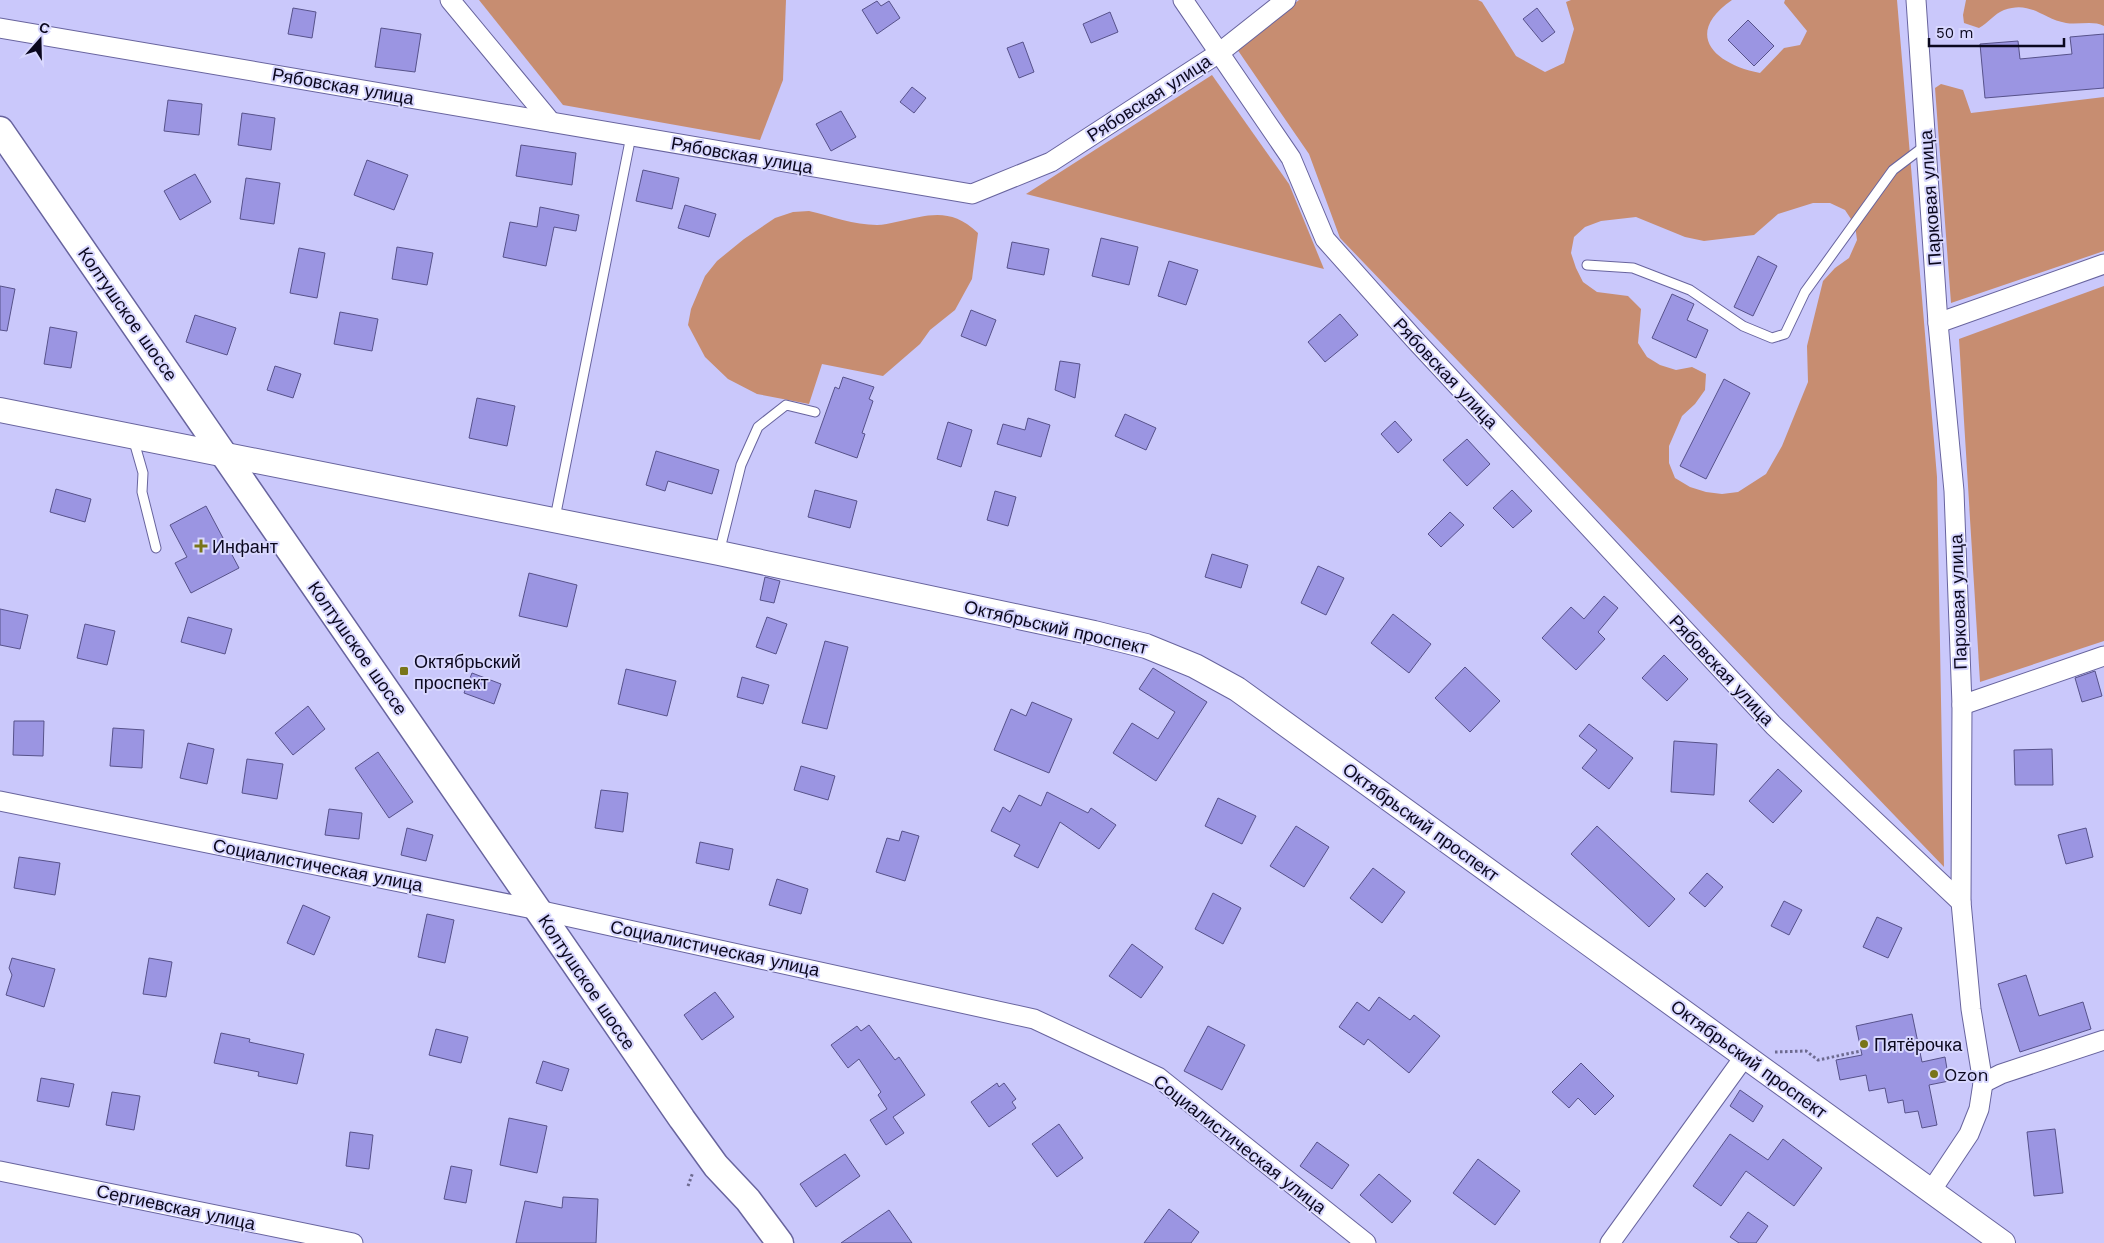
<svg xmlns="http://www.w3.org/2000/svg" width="2104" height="1243" viewBox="0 0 2104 1243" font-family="'Work Sans',sans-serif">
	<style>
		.green { fill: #c78d71; fill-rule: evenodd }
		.building { fill: #9b95e2; stroke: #57528a }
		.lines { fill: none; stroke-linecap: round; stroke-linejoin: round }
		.service-casing { stroke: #68649e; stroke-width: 11 }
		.minor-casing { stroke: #68649e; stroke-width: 21 }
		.tertiary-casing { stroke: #68649e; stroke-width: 26 }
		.secondary-casing { stroke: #68649e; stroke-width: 29 }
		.path { stroke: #6d6a8f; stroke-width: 3; stroke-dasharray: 2.5 2.5; stroke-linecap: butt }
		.service { stroke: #fff; stroke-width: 9 }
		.minor { stroke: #fff; stroke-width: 19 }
		.tertiary { stroke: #fff; stroke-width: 24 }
		.secondary { stroke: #fff; stroke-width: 26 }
		.poi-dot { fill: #797519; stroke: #d8d7fe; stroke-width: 2 }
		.labels { text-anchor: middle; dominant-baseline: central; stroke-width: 4; stroke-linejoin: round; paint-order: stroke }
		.street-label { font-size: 18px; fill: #0b081e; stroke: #d8d7fe }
		.poi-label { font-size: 18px; fill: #0b081e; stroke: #d8d7fe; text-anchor: start }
	</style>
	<rect width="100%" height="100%" fill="#cac8fb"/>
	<!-- green -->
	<g class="green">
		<path d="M479 0H786L783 80 760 140 563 105Z"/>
		<path d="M1299 0H1478L1482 2 1516 56 1545 72 1564 63 1574 29 1566 2 1571 0H1732C1683 34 1714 64 1760 73L1784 48 1800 45 1807 31 1784 3 1785 0H1897L1937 477 1944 867 1340 238 1309 154 1237 49ZM1813 203H1830L1845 210 1855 225 1857 240 1849 258 1835 268 1823 281 1807 346 1808 382 1782 446 1766 474 1738 492 1722 494 1706 492 1690 487 1675 478 1669 463V446L1682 416 1695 404 1705 390 1706 374 1692 367 1676 370 1660 365 1647 357 1638 343 1641 309 1628 296 1597 292 1583 282 1576 268 1571 253 1574 237 1585 227 1601 221 1636 217 1685 237 1704 241 1754 235 1778 214Z"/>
		<path d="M1966 0H2104V26C2093 20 2079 25 2066 23 2042 19 2031 0 2004 10 1994 14 1988 23 1979 28L1964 23 1963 15Z"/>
		<path d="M1212 75 1289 184 1324 269 1026 194Z"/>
		<path d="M1941 84 1963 90 1971 113 2104 97V251L1951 303 1935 88Z"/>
		<path d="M809 211C831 216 854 225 877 225 883 225 890 223 896 222 930 215 950 207 978 233L972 279 955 310 930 330 920 344 883 376 822 364 809 404 757 394 728 379 705 357 688 325 691 309 705 276 717 261 744 239 775 218 793 212Z"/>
		<path d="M2104 286V641L1980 682 1959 339Z"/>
	</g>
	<!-- building -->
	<g class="building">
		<path d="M877 1 881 6 889 1 900 18 877 34 862 10Z"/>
		<path d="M293 8 316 12 312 38 288 34Z"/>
		<path d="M1537 8 1555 32 1542 42 1523 19Z"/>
		<path d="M1110 12 1118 32 1091 43 1083 24Z"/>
		<path d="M1748 20 1774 46 1754 66 1728 40Z"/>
		<path d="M381 28 421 34 415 72 375 67Z"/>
		<path d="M2104 34V88L1985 98 1980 44 2018 41 2020 59 2072 54 2070 37Z"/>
		<path d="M1023 42 1034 72 1019 78 1007 48Z"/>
		<path d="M912 87 926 98 914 113 900 102Z"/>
		<path d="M168 100 202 104 199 135 164 131Z"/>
		<path d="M841 111 856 137 831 151 816 124Z"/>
		<path d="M242 113 275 118 271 150 238 145Z"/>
		<path d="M521 145 576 153 572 185 516 176Z"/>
		<path d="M367 160 408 175 394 210 354 195Z"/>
		<path d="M643 170 679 178 672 209 636 201Z"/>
		<path d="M195 174 211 202 180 220 164 191Z"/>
		<path d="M246 178 280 183 274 224 240 219Z"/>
		<path d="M685 205 716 214 709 237 678 228Z"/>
		<path d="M540 207 579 215 576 231 554 227 546 266 503 257 510 222 537 227Z"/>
		<path d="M1101 238 1138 247 1129 285 1092 276Z"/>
		<path d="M1012 242 1049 249 1044 275 1007 268Z"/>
		<path d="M397 247 433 253 427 285 392 279Z"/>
		<path d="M299 248 325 253 317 298 290 293Z"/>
		<path d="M1758 256 1777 266 1753 316 1734 307Z"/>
		<path d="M1169 261 1198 270 1186 305 1158 296Z"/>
		<path d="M0 286 15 289 7 331 0 330Z"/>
		<path d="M1672 294 1694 304 1687 320 1708 330 1696 358 1652 338Z"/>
		<path d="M971 310 996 320 986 346 961 336Z"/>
		<path d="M340 312 378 319 372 351 334 344Z"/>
		<path d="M1340 314 1358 335 1325 362 1308 342Z"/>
		<path d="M195 315 236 328 227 355 186 342Z"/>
		<path d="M50 327 77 332 71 368 44 364Z"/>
		<path d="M1060 361 1080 364 1075 398 1055 390Z"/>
		<path d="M275 366 301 374 293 398 267 390Z"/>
		<path d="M843 377 874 387 869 399 873 401 862 433 865 434 857 458 815 443 835 387 839 389Z"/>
		<path d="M1724 379 1750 393 1706 479 1680 466Z"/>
		<path d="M477 398 515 406 507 446 469 438Z"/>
		<path d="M1125 414 1156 428 1146 450 1115 436Z"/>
		<path d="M1028 418 1050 425 1041 457 997 444 1003 424 1025 430Z"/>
		<path d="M1395 421 1412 440 1398 453 1381 434Z"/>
		<path d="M948 422 972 430 961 467 937 459Z"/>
		<path d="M1467 439 1490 464 1467 486 1443 460Z"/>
		<path d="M656 451 719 470 712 494 668 481 665 491 646 485Z"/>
		<path d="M56 489 91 499 85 522 50 512Z"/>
		<path d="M815 490 857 501 850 528 808 517Z"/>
		<path d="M1512 490 1532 511 1513 528 1493 508Z"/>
		<path d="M995 491 1016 497 1008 526 987 520Z"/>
		<path d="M206 506 239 568 191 593 175 563 187 557 170 525Z"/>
		<path d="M1450 512 1464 525 1441 547 1428 534Z"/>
		<path d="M1212 554 1248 565 1241 588 1205 577Z"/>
		<path d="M1318 566 1344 578 1326 615 1301 603Z"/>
		<path d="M529 573 577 585 567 627 519 616Z"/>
		<path d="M765 577 780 581 774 603 760 600Z"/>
		<path d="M1604 596 1618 608 1598 632 1605 639 1576 670 1542 638 1571 607 1584 619Z"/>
		<path d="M0 609 28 615 20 649 0 645Z"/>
		<path d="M1393 614 1431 644 1409 673 1371 643Z"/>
		<path d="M188 617 232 629 225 654 181 642Z"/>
		<path d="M767 617 787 624 776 654 756 647Z"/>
		<path d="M85 624 115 631 107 665 77 658Z"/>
		<path d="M825 641 848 647 827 729 802 723Z"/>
		<path d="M1664 655 1688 679 1667 701 1642 678Z"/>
		<path d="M1465 667 1500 701 1470 732 1435 698Z"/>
		<path d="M1153 668 1207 702 1156 781 1113 753 1132 723 1158 739 1175 712 1139 689Z"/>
		<path d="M626 669 676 681 667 716 618 704Z"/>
		<path d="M2095 671 2102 696 2082 702 2075 678Z"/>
		<path d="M472 673 501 684 494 704 464 693Z"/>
		<path d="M742 677 769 685 763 704 737 697Z"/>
		<path d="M1032 702 1072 719 1049 773 994 750 1011 709 1026 716Z"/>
		<path d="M308 706 325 729 293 755 275 733Z"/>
		<path d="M14 721H44L43 756 13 755Z"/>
		<path d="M1589 724 1633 758 1609 789 1582 768 1597 750 1579 736Z"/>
		<path d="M113 728 144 730 142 768 110 766Z"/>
		<path d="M1674 741 1717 744 1714 795 1671 792Z"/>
		<path d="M188 743 214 749 207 784 180 778Z"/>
		<path d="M2052 749 2053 785H2015L2014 750Z"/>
		<path d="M378 752 413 802 389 818 355 768Z"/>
		<path d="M247 759 283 764 277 799 242 793Z"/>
		<path d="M801 766 835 776 828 800 794 790Z"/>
		<path d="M1778 769 1802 791 1773 823 1749 801Z"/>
		<path d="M601 790 628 793 623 832 595 828Z"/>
		<path d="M1047 792 1088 813 1091 808 1116 825 1099 849 1060 822 1038 868 1014 856 1020 845 991 831 1003 807 1010 812 1019 795 1041 806Z"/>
		<path d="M1218 798 1256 816 1242 844 1205 826Z"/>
		<path d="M329 809 362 813 359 839 325 835Z"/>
		<path d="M1296 826 1329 847 1304 887 1270 866Z"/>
		<path d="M1597 826 1675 899 1649 927 1571 854Z"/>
		<path d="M407 828 433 835 426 861 401 855Z"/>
		<path d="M2086 828 2093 857 2066 864 2058 835Z"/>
		<path d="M902 831 919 836 905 881 876 872 887 838 899 841Z"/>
		<path d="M700 842 733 849 729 870 696 863Z"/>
		<path d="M19 857 60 863 55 895 14 888Z"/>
		<path d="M1373 868 1405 892 1382 923 1350 898Z"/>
		<path d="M1707 873 1723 887 1705 907 1689 893Z"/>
		<path d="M777 879 808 889 801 914 769 905Z"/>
		<path d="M1213 893 1241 908 1223 944 1195 929Z"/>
		<path d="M1784 901 1802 910 1789 935 1771 926Z"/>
		<path d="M303 905 330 917 314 955 287 943Z"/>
		<path d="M427 914 454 920 445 963 418 957Z"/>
		<path d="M1877 917 1902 928 1888 958 1863 947Z"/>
		<path d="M1132 944 1163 967 1141 998 1109 976Z"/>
		<path d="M12 958 55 969 44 1007 6 995 12 975 9 968Z"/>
		<path d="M149 958 172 962 166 997 143 994Z"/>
		<path d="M2026 975 2039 1016 2083 1002 2091 1029 2020 1052 1998 984Z"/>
		<path d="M715 992 734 1017 702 1040 684 1015Z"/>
		<path d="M1379 997 1410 1020 1414 1015 1440 1036 1409 1073 1368 1039 1364 1045 1339 1027 1357 1002 1369 1011Z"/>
		<path d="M1912 1014 1922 1062 1945 1057 1949 1081 1929 1085 1937 1125 1922 1128 1918 1111 1905 1113 1903 1100 1888 1103 1885 1088 1869 1091 1866 1075 1840 1080 1836 1060 1862 1055 1856 1026Z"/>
		<path d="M869 1025 895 1060 899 1057 925 1095 893 1117 904 1133 886 1145 870 1120 887 1109 878 1095 881 1092 859 1059 848 1068 831 1045 857 1026 861 1031Z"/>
		<path d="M1208 1026 1245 1045 1222 1090 1184 1071Z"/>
		<path d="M436 1029 468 1037 461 1063 429 1055Z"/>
		<path d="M221 1033 250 1039 249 1042 304 1054 297 1084 258 1076 259 1072 214 1063Z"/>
		<path d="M543 1061 569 1069 562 1091 536 1083Z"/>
		<path d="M1581 1063 1614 1096 1595 1115 1578 1098 1569 1108 1552 1092Z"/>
		<path d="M41 1078 74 1084 69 1107 37 1101Z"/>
		<path d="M997 1083 999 1087 1004 1083 1016 1099 1012 1102 1016 1108 989 1127 971 1102Z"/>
		<path d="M1740 1090 1763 1106 1753 1122 1730 1106Z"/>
		<path d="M112 1092 140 1096 134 1130 106 1125Z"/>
		<path d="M509 1118 547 1126 537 1173 500 1165Z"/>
		<path d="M1059 1124 1083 1158 1057 1177 1032 1144Z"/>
		<path d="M2055 1129 2063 1193 2034 1196 2027 1132Z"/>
		<path d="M350 1132 373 1135 369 1169 346 1166Z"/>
		<path d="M1730 1134 1768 1160 1783 1139 1822 1168 1794 1206 1746 1171 1721 1206 1693 1186Z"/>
		<path d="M1317 1142 1349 1165 1332 1189 1300 1166Z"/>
		<path d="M845 1154 860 1176 816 1207 800 1184Z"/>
		<path d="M1478 1159 1520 1191 1495 1225 1453 1193Z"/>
		<path d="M451 1166 472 1170 466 1203 444 1199Z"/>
		<path d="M1379 1174 1411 1201 1392 1223 1360 1195Z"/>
		<path d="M563 1197 598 1199 596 1243H516L525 1201 562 1208Z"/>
		<path d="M1169 1209 1199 1232 1191 1243H1144Z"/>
		<path d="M889 1210 912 1243H841Z"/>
		<path d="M1748 1212 1768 1226 1756 1243H1739L1730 1237Z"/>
	</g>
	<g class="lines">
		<!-- service casing -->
		<g class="service-casing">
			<g id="service">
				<path d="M1587 265 1633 268 1690 290 1743 326 1772 338 1785 334 1805 292 1893 170 1926 145"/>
				<path d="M133 438 143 473 142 492 156 548"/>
				<path d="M555 518 631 136"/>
				<path d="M719 553 741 465 758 427 786 405 815 412"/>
			</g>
		</g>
		<!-- minor casing -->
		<g class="minor-casing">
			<g id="minor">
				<path d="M450 0 551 122"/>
				<path d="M1183 0 1291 158 1325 239 1415 340 1774 726 1961 902"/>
				<path d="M1916 0 1938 323 1954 491 1962 705 1961 902 1971 1009 1983 1083 1979 1109 1969 1134 1931 1191"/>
				<path d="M0 28 972 194 1051 162 1219 53 1286 0"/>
				<path d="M1938 323 2104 264"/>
				<path d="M1962 705 2104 656"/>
				<path d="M0 801 538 910 1034 1019 1158 1077 1366 1243"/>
				<path d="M1983 1083 2001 1074 2104 1040"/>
				<path d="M0 1171 353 1243"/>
				<path d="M1610 1243 1745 1056"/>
			</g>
		</g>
		<!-- tertiary casing -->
		<g class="tertiary-casing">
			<path id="tertiary" d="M0 410 719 553 1094 633 1146 646 1195 666 1237 689 2003 1243"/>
		</g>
		<!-- secondary casing -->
		<g class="secondary-casing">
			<path id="secondary" d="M0 130 682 1119 716 1166 748 1200 780 1243"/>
		</g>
		<!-- path -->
		<g class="path">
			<path d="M1775 1052 1806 1051 1818 1060 1861 1051"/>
			<path d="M688 1186 693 1172"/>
		</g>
		<!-- service -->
		<use href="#service" class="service"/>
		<!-- minor -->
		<use href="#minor" class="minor"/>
		<!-- tertiary -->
		<use href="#tertiary" class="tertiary"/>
		<!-- secondary -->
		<use href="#secondary" class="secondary"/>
	</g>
	<!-- markers -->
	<g class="poi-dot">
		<path d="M198.5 538.5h5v5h5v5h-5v5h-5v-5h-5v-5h5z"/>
		<rect x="399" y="666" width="10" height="10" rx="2.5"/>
		<circle cx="1864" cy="1044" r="5"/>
		<circle cx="1934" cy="1074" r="5"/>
	</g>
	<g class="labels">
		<!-- street labels -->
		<g class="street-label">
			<text transform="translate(343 86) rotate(10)">Рябовская улица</text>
			<text transform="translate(1149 98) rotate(-33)">Рябовская улица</text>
			<text transform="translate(742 155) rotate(10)">Рябовская улица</text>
			<text transform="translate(1930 198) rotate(-94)">Парковая улица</text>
			<text transform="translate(128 314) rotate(55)">Колтушское шоссе</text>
			<text transform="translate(1446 373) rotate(47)">Рябовская улица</text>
			<text transform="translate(1958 602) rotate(-92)">Парковая улица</text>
			<text transform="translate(1056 627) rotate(13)">Октябрьский проспект</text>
			<text transform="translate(358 648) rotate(55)">Колтушское шоссе</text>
			<text transform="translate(1722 670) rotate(47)">Рябовская улица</text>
			<text transform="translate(1421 822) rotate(36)">Октябрьский проспект</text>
			<text transform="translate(318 865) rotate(11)">Социалистическая улица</text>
			<text transform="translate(715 948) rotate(12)">Социалистическая улица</text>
			<text transform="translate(587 982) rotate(56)">Колтушское шоссе</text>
			<text transform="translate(1749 1059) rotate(36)">Октябрьский проспект</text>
			<text transform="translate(1240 1144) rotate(38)">Социалистическая улица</text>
			<text transform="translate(176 1207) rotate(12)">Сергиевская улица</text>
		</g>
		<!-- poi labels -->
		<g class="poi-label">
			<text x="212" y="546">Инфант</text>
			<text x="414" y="661">Октябрьский<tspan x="414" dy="21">проспект</tspan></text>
			<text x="1874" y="1044">Пятёрочка</text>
			<text x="1944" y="1074">Ozon</text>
		</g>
	</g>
	<!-- north arrow -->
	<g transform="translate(40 40) rotate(20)" stroke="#d8d7fe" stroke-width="4" paint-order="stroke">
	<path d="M0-4L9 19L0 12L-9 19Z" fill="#0b081e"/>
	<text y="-8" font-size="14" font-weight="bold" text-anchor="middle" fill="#0b081e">С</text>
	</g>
	<!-- scale -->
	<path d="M1929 38v8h135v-8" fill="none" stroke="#0b081e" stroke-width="2.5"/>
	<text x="1936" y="38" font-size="15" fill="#0b081e" stroke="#d8d7fe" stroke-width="4" paint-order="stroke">50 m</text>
</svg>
